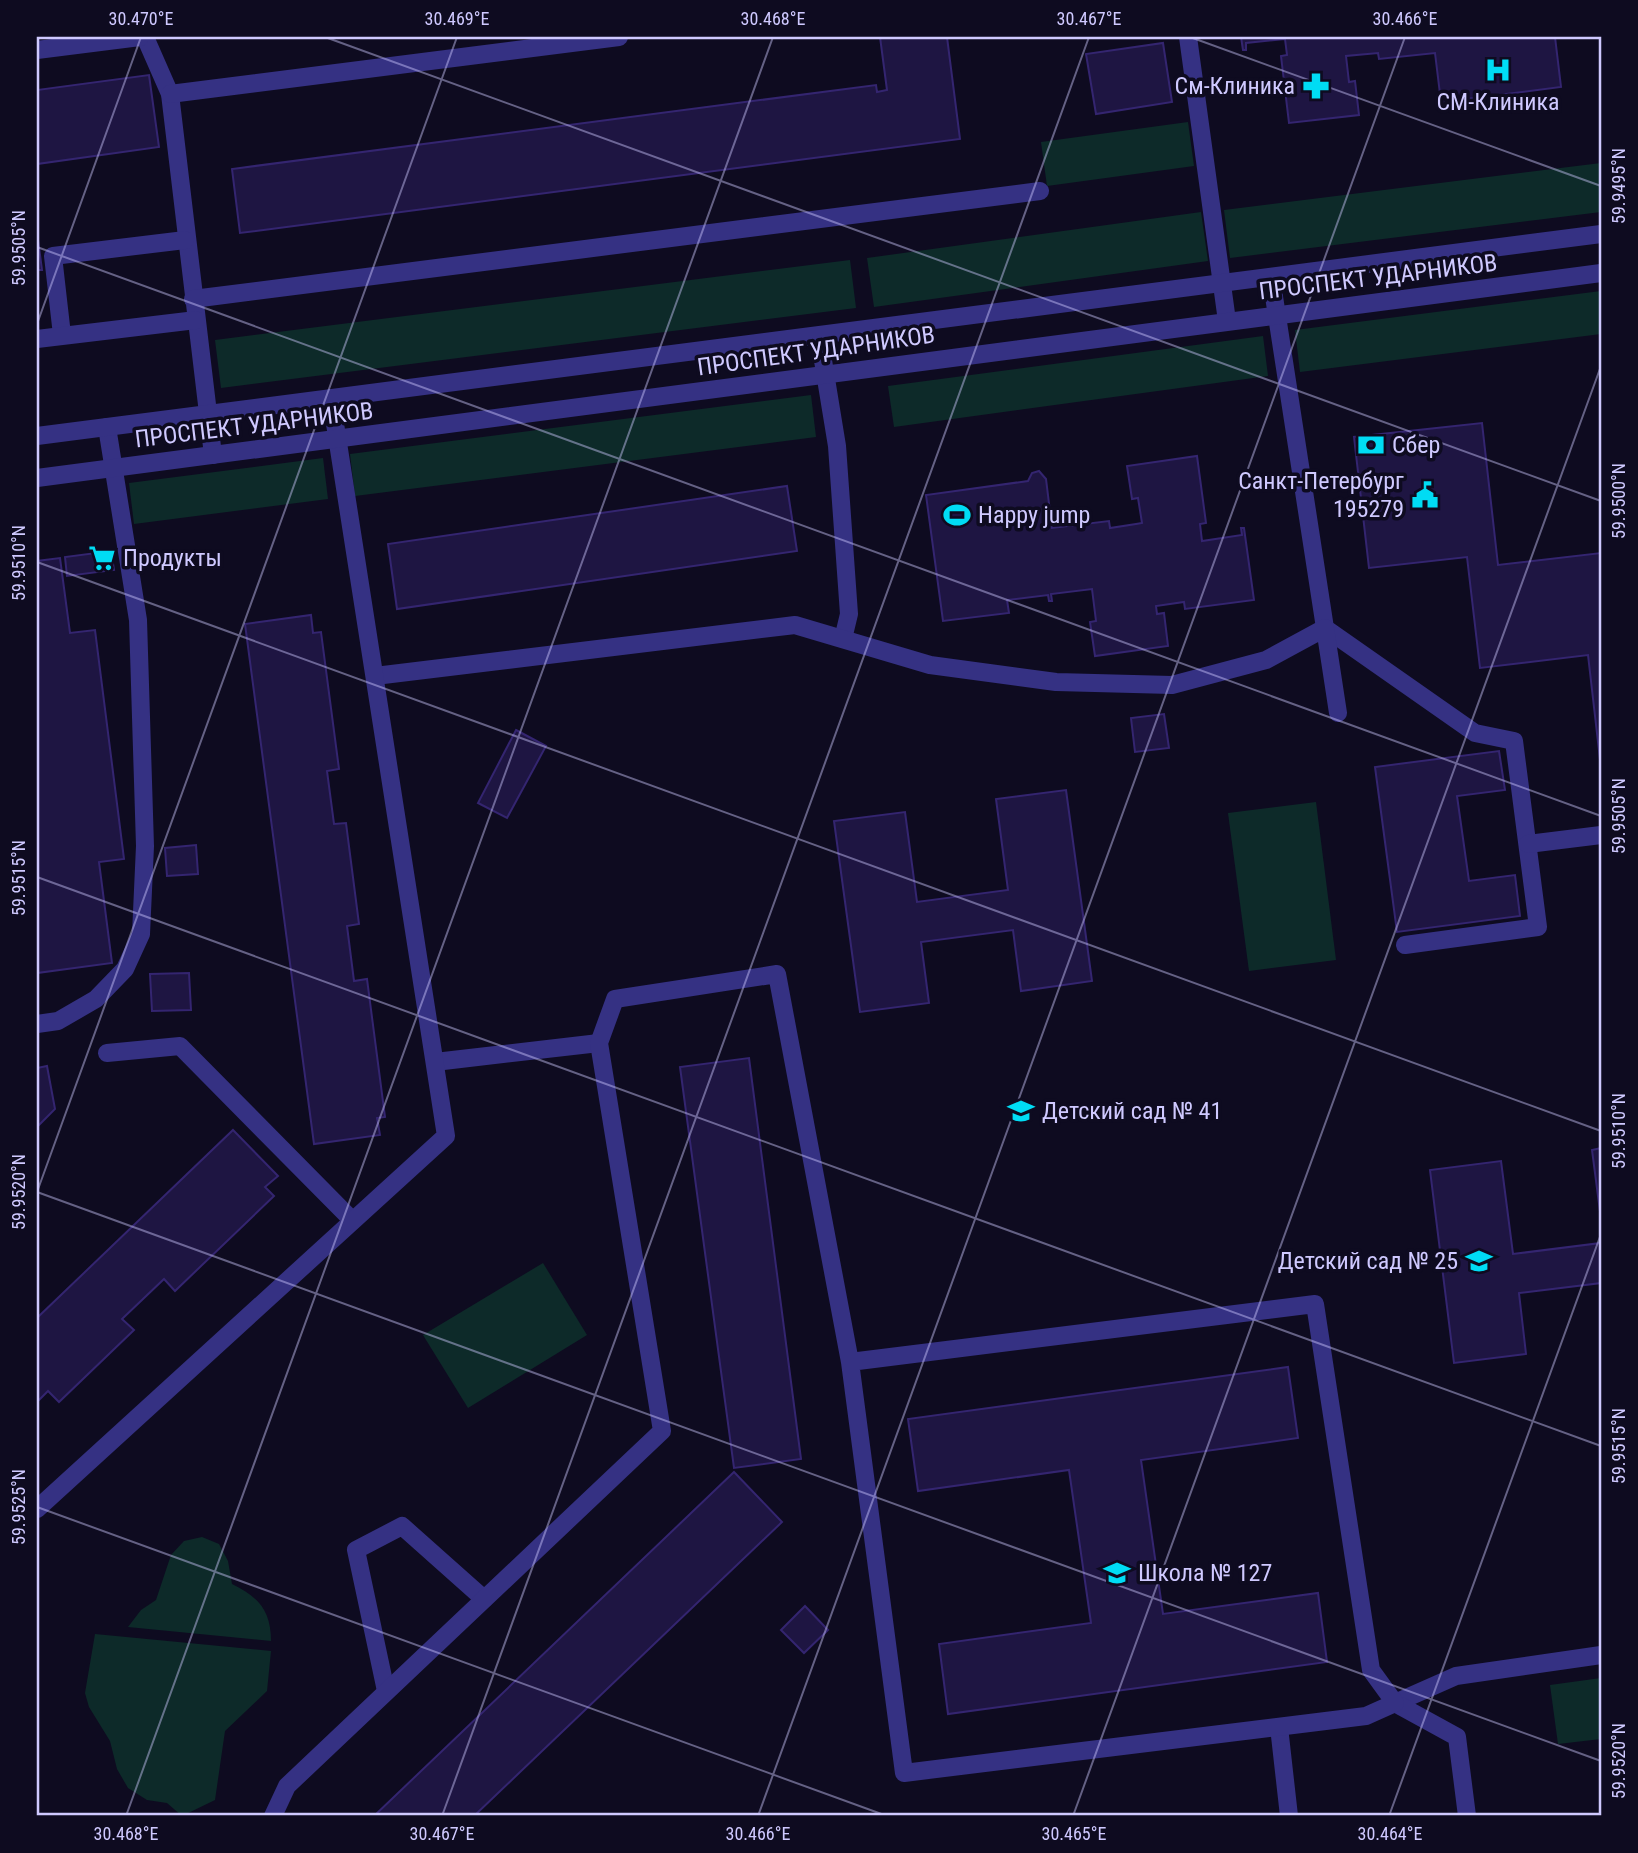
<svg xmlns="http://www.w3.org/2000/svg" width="1638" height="1853" viewBox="0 0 1638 1853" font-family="'Roboto Condensed',sans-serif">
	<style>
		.green { fill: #0d2a29 }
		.building { fill: #1e1542; stroke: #342570; stroke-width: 2 }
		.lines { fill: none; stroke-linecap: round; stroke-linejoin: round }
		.service { stroke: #353183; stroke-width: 18 }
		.tertiary { stroke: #353183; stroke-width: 18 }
		.ticks { fill: none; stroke: #cfc9ff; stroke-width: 2; stroke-opacity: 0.45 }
		.labels { text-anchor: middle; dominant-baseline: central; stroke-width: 7; stroke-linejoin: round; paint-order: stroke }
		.poi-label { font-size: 24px; fill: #cfc9ff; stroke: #0e0b20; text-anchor: start }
		.street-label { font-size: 24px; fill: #cfc9ff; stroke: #0e0b20 }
		.neatline { fill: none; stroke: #cfc9ff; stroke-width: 2.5 }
		.ticks-label { font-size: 18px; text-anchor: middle; fill: #cfc9ff }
	</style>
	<rect width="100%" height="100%" fill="#0e0b20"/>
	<!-- green -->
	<g class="green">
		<path d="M1188 122 1194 166 1047 186 1041 142Z"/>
		<path d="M1601 163V212L1230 258 1224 210Z"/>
		<path d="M1201 212 1208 261 874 307 867 258Z"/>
		<path d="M850 260 856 308 221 388 215 340Z"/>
		<path d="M1601 291V334L1300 372 1295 330Z"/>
		<path d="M1263 336 1268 376 894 427 888 386Z"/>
		<path d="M811 395 816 437 355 496 350 454Z"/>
		<path d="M323 458 328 499 134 524 129 483Z"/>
		<path d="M1316 802 1336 960 1249 971 1228 813Z"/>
		<path d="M543 1263 587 1335 468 1408 423 1335Z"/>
		<path d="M202 1537 219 1544 228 1561 232 1584C259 1597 271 1611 271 1641L128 1627 141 1610 156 1600 171 1555 184 1541Z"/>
		<path d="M95 1634 271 1651 267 1691 225 1731 215 1800 182 1816 167 1803 147 1800 128 1788 117 1769 110 1741 89 1707 85 1693Z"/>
		<path d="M1601 1678V1739L1558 1744 1550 1685Z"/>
	</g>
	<!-- building -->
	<g class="building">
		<path d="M880 37H947L960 139 240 233 232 169 876 85 877 92 887 90Z"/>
		<path d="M1241 37H1555L1561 87 1459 100 1454 109 1447 110 1441 102 1435 53 1379 59 1378 53 1346 56 1349 82 1355 81 1359 115 1289 123 1281 56 1287 55 1285 39 1246 43V50H1243Z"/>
		<path d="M1163 43 1172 102 1096 114 1086 54Z"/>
		<path d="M149 75 159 147 37 164V90Z"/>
		<path d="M37 232 42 270H37Z"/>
		<path d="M1482 423 1498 565 1601 553V768L1588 655 1480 668 1467 557 1369 568 1354 437Z"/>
		<path d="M1197 456 1206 523 1200 524 1202 541 1242 535 1241 528H1244L1254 600 1185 609 1184 602 1156 606 1157 614 1164 613 1168 646 1095 656 1090 622 1096 621 1092 589 1051 594 1052 601H1049L1048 595 1007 600 1009 613 943 621 926 495 1028 481 1032 473 1039 471 1046 479 1052 528 1109 521 1110 528 1136 524 1142 523 1138 498 1132 499 1127 466Z"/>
		<path d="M787 486 797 551 397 609 388 544Z"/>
		<path d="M111 551 114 570 67 576 65 557Z"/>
		<path d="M60 558 70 633 95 630 124 859 99 862 112 963 37 973V561Z"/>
		<path d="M311 615 313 633 321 632 339 769 327 771 334 824 346 823 359 924 347 926 354 981 367 979 385 1117 377 1118 380 1135 314 1144 245 624Z"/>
		<path d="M1164 714 1169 748 1135 752 1131 718Z"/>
		<path d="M516 730 546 746 507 818 478 803Z"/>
		<path d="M1499 751 1505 790 1457 796 1469 881 1515 875 1520 916 1397 932 1375 767Z"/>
		<path d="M1066 790 1092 981 1021 991 1013 930 921 942 929 1003 860 1012 834 821 905 812 917 902 1008 890 996 799Z"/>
		<path d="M196 845 198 874 167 876 165 848Z"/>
		<path d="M189 973 191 1010 152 1011 150 974Z"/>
		<path d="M749 1058 801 1459 734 1468 680 1067Z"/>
		<path d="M47 1066 55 1109 37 1127V1068Z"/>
		<path d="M233 1130 278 1176 265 1187 274 1196 175 1291 164 1279 122 1319 134 1330 59 1402 48 1391 37 1402V1318Z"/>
		<path d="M1601 1148V1219L1592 1150Z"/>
		<path d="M1501 1161 1513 1254 1601 1243V1283L1519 1293 1526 1354 1454 1363 1430 1170Z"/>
		<path d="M1288 1367 1298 1438 1141 1460 1163 1614 1318 1593 1327 1662 948 1714 939 1644 1091 1623 1069 1470 918 1491 908 1419Z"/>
		<path d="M734 1472 782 1522 474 1816H374Z"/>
		<path d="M805 1606 828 1630 804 1653 781 1630Z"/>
	</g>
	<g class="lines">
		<!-- service -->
		<g class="service">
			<path d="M145 37 170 94 213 455"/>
			<path d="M1188 37 1227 321"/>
			<path d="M37 50 140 37"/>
			<path d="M170 94 619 37"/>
			<path d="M1271 277 1325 628 1475 733 1514 741 1538 927 1405 945"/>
			<path d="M193 299 1040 191"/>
			<path d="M62 335 53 256 185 240"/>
			<path d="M819 336 837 446 849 614 843 639"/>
			<path d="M37 339 196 320"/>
			<path d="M375 676 795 625 930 665 1056 682 1172 685 1266 660 1325 628 1338 713"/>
			<path d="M1528 844 1601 835"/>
			<path d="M37 1024 58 1021 96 999 125 969 141 934 145 846 138 620 107 427"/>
			<path d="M107 1053 180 1046 352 1220"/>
			<path d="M435 1062 599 1043"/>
			<path d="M37 1509 446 1136 331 398"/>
			<path d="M386 1691 356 1550 402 1526 484 1599"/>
			<path d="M1395 1703 1456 1676 1601 1655"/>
			<path d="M1395 1703 1457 1737 1467 1816"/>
			<path d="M1279 1727 1289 1816"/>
			<path d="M273 1816 287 1786 662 1431 599 1043 615 999 777 974 850 1362 904 1773 1366 1716 1395 1703 1371 1670 1315 1304 850 1362"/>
		</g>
		<!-- tertiary -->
		<g class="tertiary">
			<path d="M37 436 1601 234"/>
			<path d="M37 478 1601 273"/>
		</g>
	</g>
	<!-- ticks -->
	<path class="ticks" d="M325 37 1601 501M1190 37 1601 186M37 247 1601 816M37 324 141 37M37 562 1601 1131M37 877 1601 1446M37 1192 457 37M37 1192 1601 1761M37 1507 887 1816M126 1816 773 37M442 1816 1089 37M758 1816 1405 37M1073 1816 1601 366M1389 1816 1601 1234"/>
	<!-- icons -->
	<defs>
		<g id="hospital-bare" transform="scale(2.1)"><path d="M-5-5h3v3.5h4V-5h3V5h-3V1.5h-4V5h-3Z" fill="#00dcf4" stroke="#0e0b20" stroke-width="2.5" paint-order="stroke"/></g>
		<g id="pharmacy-bare" transform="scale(2.1)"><path d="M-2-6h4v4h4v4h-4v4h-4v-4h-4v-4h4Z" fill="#00dcf4" stroke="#0e0b20" stroke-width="2.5" paint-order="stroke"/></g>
		<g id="bank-bare" transform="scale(2.1)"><path d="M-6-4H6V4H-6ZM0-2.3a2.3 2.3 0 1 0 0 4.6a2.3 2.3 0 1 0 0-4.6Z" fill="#00dcf4" stroke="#0e0b20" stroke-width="2.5" paint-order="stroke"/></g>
		<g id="civic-bare" transform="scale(2.1)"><path d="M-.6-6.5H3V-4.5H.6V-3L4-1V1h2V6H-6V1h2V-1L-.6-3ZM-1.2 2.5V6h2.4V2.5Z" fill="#00dcf4" stroke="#0e0b20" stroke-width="2.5" paint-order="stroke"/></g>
		<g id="stadium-bare" transform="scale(2.1)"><path d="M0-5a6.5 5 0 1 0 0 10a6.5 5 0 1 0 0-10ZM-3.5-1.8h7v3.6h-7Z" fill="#00dcf4" stroke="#0e0b20" stroke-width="2.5" paint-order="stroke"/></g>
		<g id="supermarket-bare" transform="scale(2.1)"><path d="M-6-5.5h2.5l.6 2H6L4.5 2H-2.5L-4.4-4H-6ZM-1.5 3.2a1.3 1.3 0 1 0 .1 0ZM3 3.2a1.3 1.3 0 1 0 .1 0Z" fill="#00dcf4" stroke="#0e0b20" stroke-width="2.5" paint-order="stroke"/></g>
		<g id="school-bare" transform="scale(2.1)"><path d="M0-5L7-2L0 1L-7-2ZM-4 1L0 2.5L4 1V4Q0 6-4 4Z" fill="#00dcf4" stroke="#0e0b20" stroke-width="2.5" paint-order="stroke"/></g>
	</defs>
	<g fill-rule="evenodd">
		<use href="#hospital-bare" x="1498" y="70"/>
		<use href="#pharmacy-bare" x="1316" y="86"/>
		<use href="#bank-bare" x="1371" y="445"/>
		<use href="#civic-bare" x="1425" y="495"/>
		<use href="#stadium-bare" x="957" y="515"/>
		<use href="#supermarket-bare" x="102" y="558"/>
		<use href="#school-bare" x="1021" y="1111"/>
		<use href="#school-bare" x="1479" y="1261"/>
		<use href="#school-bare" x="1117" y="1573"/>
	</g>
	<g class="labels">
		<!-- poi labels -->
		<g class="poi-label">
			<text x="1295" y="86" text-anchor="end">См-Клиника</text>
			<text x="1498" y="102" text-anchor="middle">СМ-Клиника</text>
			<text x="1392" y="445">Сбер</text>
			<text x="1404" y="481" text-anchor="end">Санкт-Петербург<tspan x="1404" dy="28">195279</tspan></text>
			<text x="978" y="515">Happy jump</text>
			<text x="123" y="558">Продукты</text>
			<text x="1042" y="1111">Детский сад № 41</text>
			<text x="1458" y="1261" text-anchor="end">Детский сад № 25</text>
			<text x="1138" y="1573">Школа № 127</text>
		</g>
		<!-- street labels -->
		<g class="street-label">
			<text transform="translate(1378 277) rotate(-7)">ПРОСПЕКТ УДАРНИКОВ</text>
			<text transform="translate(816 351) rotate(-8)">ПРОСПЕКТ УДАРНИКОВ</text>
			<text transform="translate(254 425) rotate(-7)">ПРОСПЕКТ УДАРНИКОВ</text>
		</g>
	</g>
	<!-- border -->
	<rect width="1638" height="1853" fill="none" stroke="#0e0b20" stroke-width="77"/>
	<rect x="38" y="38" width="1562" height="1776" class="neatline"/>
	<g class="ticks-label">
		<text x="141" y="25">30.470°E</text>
		<text x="457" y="25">30.469°E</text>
		<text x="773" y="25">30.468°E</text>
		<text x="1089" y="25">30.467°E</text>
		<text x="1405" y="25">30.466°E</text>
		<text transform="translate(1619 186) rotate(-90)" y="6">59.9495°N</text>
		<text transform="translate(19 248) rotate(-90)" y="6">59.9505°N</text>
		<text transform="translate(1619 501) rotate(-90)" y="6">59.9500°N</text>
		<text transform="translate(19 563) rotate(-90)" y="6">59.9510°N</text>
		<text transform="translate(1619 816) rotate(-90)" y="6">59.9505°N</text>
		<text transform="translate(19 878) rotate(-90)" y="6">59.9515°N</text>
		<text transform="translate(1619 1131) rotate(-90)" y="6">59.9510°N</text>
		<text transform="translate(19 1192) rotate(-90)" y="6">59.9520°N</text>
		<text transform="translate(1619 1446) rotate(-90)" y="6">59.9515°N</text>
		<text transform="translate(19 1507) rotate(-90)" y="6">59.9525°N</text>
		<text transform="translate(1619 1761) rotate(-90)" y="6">59.9520°N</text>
		<text x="126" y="1840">30.468°E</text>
		<text x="442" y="1840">30.467°E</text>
		<text x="758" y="1840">30.466°E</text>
		<text x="1074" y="1840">30.465°E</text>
		<text x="1390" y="1840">30.464°E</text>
	</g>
</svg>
